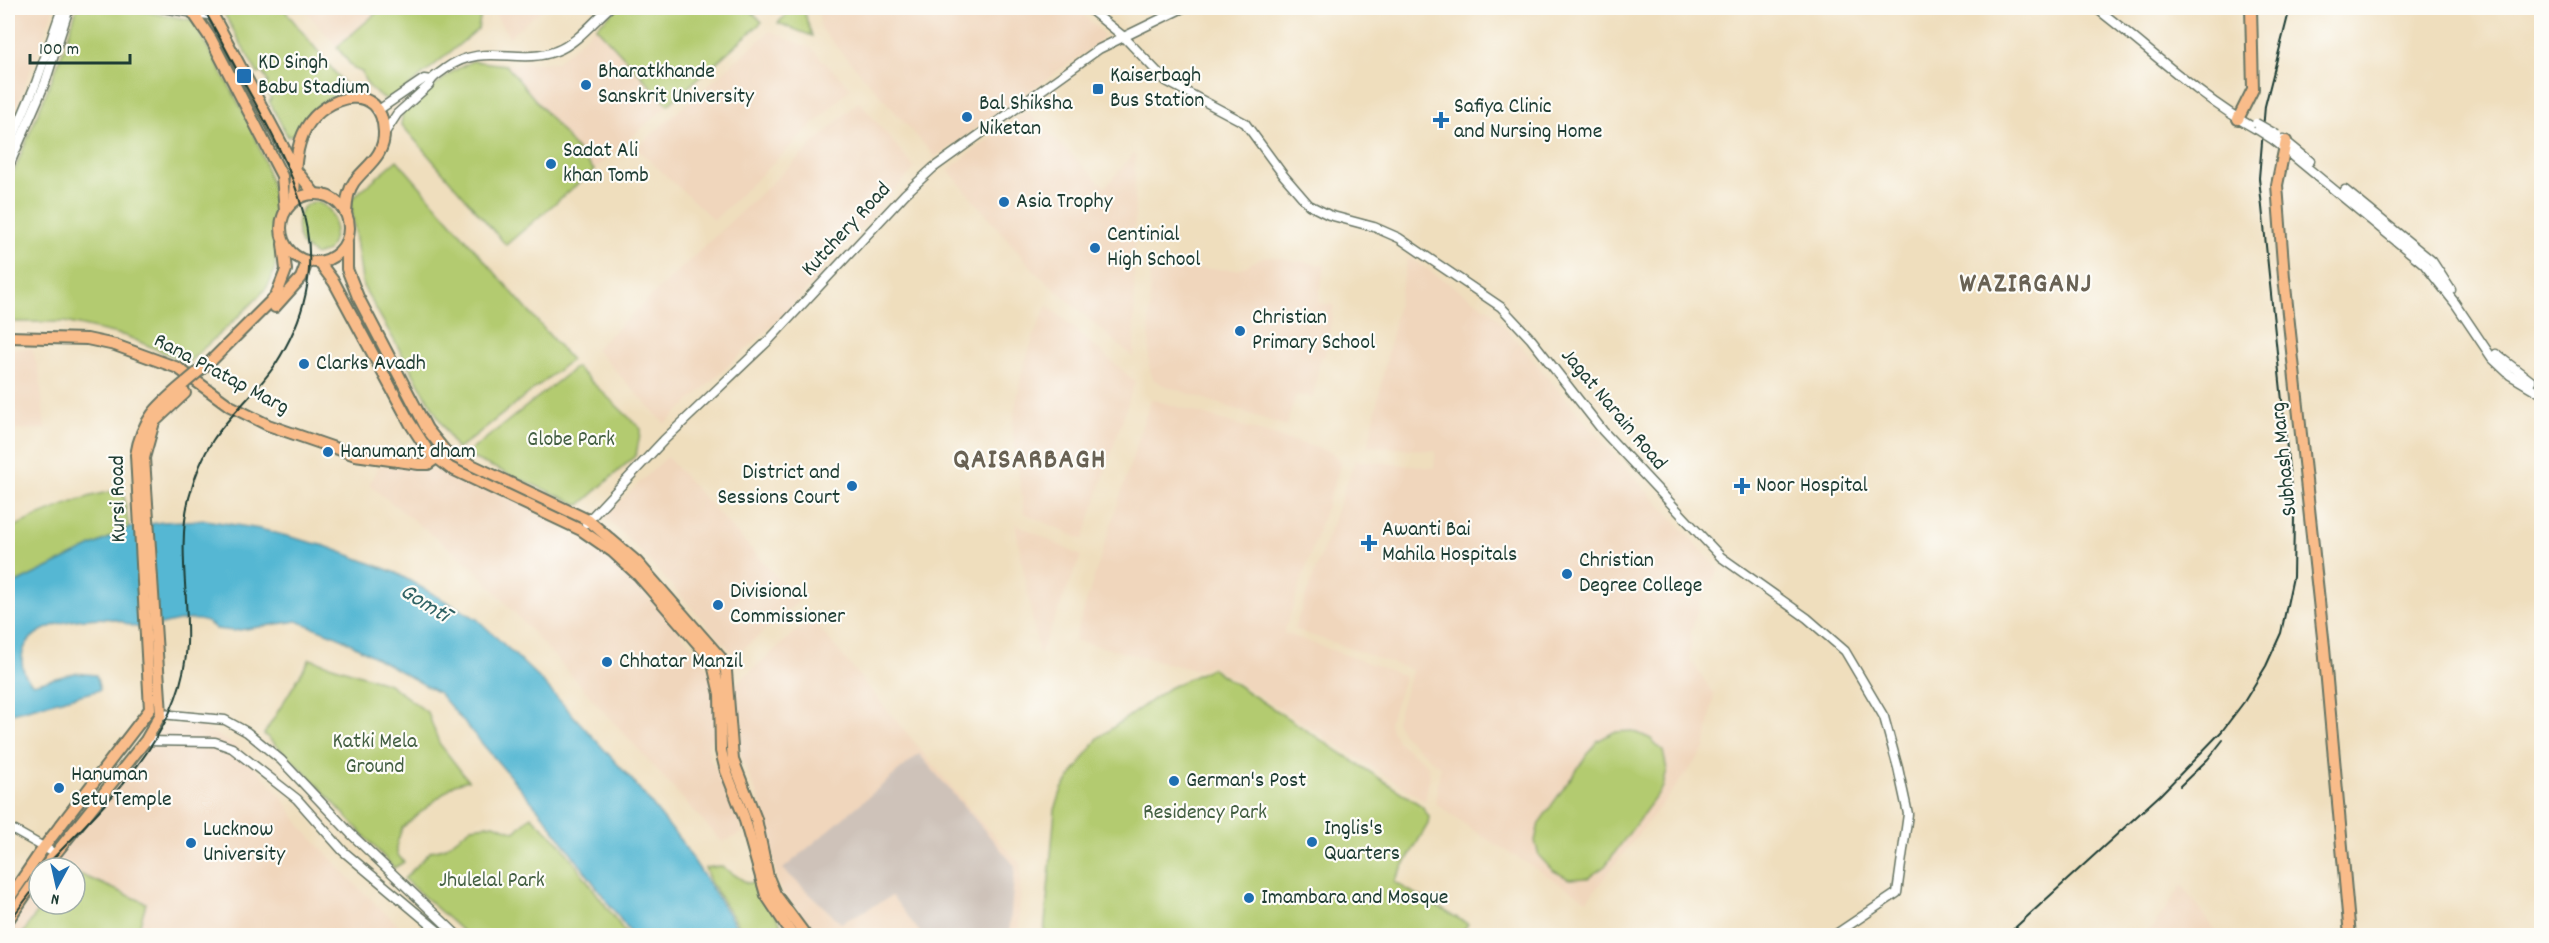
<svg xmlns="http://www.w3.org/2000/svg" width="2549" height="943" viewBox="0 0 2549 943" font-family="Dekko,sans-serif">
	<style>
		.built { fill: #f0d6bc }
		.industrial { fill: #cec2b9 }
		.green { fill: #b3cb6f; stroke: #698452; stroke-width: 1.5 }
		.water { fill: #54b7d3; stroke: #3a7a84; stroke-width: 1.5 }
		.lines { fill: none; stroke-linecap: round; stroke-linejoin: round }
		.minor-casing { stroke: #687564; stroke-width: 11 }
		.major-casing { stroke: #687564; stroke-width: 14 }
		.minor { stroke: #fff; stroke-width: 8 }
		.major { stroke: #f9bc8a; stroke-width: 10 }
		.rail { stroke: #1f3d34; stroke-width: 2 }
		.minor-bridge-casing { stroke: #687564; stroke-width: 11; stroke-linecap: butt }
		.major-bridge-casing { stroke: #687564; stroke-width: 14; stroke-linecap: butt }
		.minor-bridge { stroke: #fff; stroke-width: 8 }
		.major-bridge { stroke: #f9bc8a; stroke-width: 10 }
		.poi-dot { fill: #1f6fb2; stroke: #fdfcf7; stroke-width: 2 }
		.labels { text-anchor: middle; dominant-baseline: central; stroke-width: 4.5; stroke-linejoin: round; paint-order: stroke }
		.poi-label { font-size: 22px; fill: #1f3d34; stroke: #fdfcf7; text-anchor: start }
		.street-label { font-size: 22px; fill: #1f3d34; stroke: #fdfcf7 }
		.park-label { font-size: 22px; fill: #446043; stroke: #fdfcf7 }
		.water-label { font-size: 24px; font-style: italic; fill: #2f6264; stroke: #fdfcf7 }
		.district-label { font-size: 28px; font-weight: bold; letter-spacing: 1.5px; fill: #696254; stroke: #fdfcf7 }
	</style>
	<rect width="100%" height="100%" fill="#fdfcf7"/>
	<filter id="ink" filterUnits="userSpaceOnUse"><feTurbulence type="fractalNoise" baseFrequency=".0167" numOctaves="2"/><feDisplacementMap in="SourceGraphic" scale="12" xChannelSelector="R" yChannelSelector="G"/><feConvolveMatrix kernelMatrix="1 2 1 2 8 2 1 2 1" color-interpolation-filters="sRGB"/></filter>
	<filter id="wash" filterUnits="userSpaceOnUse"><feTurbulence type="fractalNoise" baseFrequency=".008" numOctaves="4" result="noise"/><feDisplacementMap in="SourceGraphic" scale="24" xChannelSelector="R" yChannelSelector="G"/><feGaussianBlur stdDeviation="1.35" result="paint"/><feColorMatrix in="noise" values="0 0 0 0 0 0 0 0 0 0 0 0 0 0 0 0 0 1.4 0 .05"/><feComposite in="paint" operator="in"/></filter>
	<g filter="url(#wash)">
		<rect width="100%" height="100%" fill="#efdebd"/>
		<!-- built -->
		<g class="built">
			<path d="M8 8H54L8 131Z"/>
			<path d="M303 8H382L337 47Z"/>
			<path d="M491 8H544L509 37Z"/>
			<path d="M818 8H1077L1104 35 1093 47 935 157 821 29Z"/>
			<path d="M596 27 668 105 594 170 506 65 557 62Z"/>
			<path d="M770 31 812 49 851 88 714 220 636 148Z"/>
			<path d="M859 101 915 168 788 311 665 424 595 349Z"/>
			<path d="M1026 111 1105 187 1135 153 1134 358 1036 273 948 170Z"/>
			<path d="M1265 256 1325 265 1318 303 1334 305 1325 357H1320L1313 397 1296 395 1286 426 1163 385 1153 379 1149 366 1150 267 1238 270Z"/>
			<path d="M1408 257 1491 311 1613 454 1719 569 1701 600 1691 632 1690 659 1714 694 1705 749 1587 900 1477 833 1435 803 1440 767 1403 735 1396 721 1412 670 1294 629 1355 460 1434 468 1436 451 1368 446Z"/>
			<path d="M1047 305 1135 381 1083 540 1024 513 1012 426 1021 375 1034 335Z"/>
			<path d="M32 348 40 374 45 429 8 430V349Z"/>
			<path d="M1151 399 1331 452 1341 463 1284 633 1405 676 1389 723 1397 741 1428 766 1430 776 1425 801 1211 665 1195 670 1074 640Z"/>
			<path d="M667 457 799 601 735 656 641 552 604 516Z"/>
			<path d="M380 464 452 473 530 508 601 554 636 584 701 657 713 677 717 736 708 743 710 759 730 791 743 833 722 842 474 568 369 485Z"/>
			<path d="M1015 523 1081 556 1039 656Z"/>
			<path d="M811 618 980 821 1021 864 1019 935H817L778 887 766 817 741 758 732 687Z"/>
			<path d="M165 725H200L237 747 281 796 304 830 359 888 409 935 8 936 39 882V904H75V868H47Z"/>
			<path d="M2182 885 2219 935H2141L2155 925Z"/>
		</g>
		<!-- industrial -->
		<path class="industrial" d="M919 754 1015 866 1009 935H922L892 896 841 923 783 869Z"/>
		<!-- green -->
		<g class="green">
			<path d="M77 8H124L192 20C231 91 283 164 277 248 276 261 275 276 267 287 248 311 211 340 188 363L126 336 65 322H8V186L64 49Z"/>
			<path d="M221 8H283L350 91C326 96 309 111 298 133L288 137 269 101 271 99 265 88 268 82 262 72 258 74Z"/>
			<path d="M382 8H482L478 29 392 100C378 98 365 86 362 72L354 69 337 47Z"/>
			<path d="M618 8H748L762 22 668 105 596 27Z"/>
			<path d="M793 8H803L812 36 778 23Z"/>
			<path d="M472 61 506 65 594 170 506 245 401 124 403 112 452 72Z"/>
			<path d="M397 160 571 360 457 450 363 286 350 200Z"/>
			<path d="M316 202C339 208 338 234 328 251L315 255 301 244C295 228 295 204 316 202Z"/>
			<path d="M576 367 641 429 636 455 580 505 465 455Z"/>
			<path d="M123 490 129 528 8 587V530C37 515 91 492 123 490Z"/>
			<path d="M310 659 389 684 428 713 439 743 468 780 455 784 402 828 397 843V854L404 862 394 868 308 775 264 734Z"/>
			<path d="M1211 668 1422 806 1429 817 1428 824 1394 882 1468 924 1460 935H1044L1055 810 1062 789 1098 738 1169 688Z"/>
			<path d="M1633 731 1651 739 1663 751 1667 770 1663 787 1605 866 1588 878 1569 879 1552 870 1539 856 1535 841 1539 823 1597 741 1614 732Z"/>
			<path d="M531 816 559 842 627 935H467L404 879 431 851 444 848 472 827 494 824 515 832Z"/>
			<path d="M721 866 747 883 757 882 787 935H745L710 882 705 868Z"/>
			<path d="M75 872 146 903 137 935H22L42 904H75Z"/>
		</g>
		<!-- water -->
		<path class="water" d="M205 520 260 529 325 546 396 573 477 619 538 677 633 781 681 841 742 935H632L544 816 439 693 339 637 297 621 233 631 216 629C198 609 166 627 143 628 133 629 123 620 112 619 84 616 22 623 22 660 22 670 25 678 33 684L75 673 96 675 100 690 8 714V587L129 528 162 522Z"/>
	</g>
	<g filter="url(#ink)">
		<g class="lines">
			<!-- minor casing -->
			<g class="minor-casing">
				<g id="minor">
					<path d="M162 8 215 16"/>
					<path d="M1088 8 1124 37 1166 81 1245 123 1284 176 1309 205 1329 215 1374 227 1399 238 1501 307 1531 339 1603 431 1721 557 1807 618 1845 651 1884 717 1898 768 1908 814 1897 893 1833 936"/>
					<path d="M2096 8C2149 48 2197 96 2256 129"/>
					<path d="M377 111 424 79 431 80"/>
					<path d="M384 134 397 114 429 85C431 77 439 74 445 69 483 41 519 66 556 51 576 44 594 21 609 8"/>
					<path d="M2283 139 2310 161"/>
					<path d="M2275 141 2424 264 2455 303 2492 358 2510 375 2542 394"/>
					<path d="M8 149 36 83 62 8"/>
					<path d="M8 168 45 83 69 8"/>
					<path d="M2345 190 2432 261 2451 290"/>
					<path d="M2496 354 2531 381"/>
					<path d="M586 523 664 440 769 340 905 194 933 168 1099 49 1183 8"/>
					<path d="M161 714 225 720 247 732 281 760 351 834 458 936"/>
					<path d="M145 741 215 742 232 748 297 799 343 851 444 936"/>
					<path d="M8 827 54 853"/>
				</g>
			</g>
			<!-- major casing -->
			<g class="major-casing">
				<g id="major">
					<path d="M190 8 211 39 282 176 285 211"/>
					<path d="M209 8 295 169 315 194"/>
					<path d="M2238 119 2253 89 2251 8"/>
					<path d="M2286 141 2277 185 2284 277 2324 647 2350 936"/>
					<circle cx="315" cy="228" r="34"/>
					<path d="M294 201C295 177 294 149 306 128 326 94 382 80 384 132 385 156 366 166 354 182 347 192 347 202 346 213"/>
					<path d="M347 243V269L358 297 427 429 445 451 457 458 588 520 637 562 720 657 726 671 733 760 756 819 768 877 775 894 806 936"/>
					<path d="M319 262 334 282 410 423 428 451 450 468 581 530 613 552 638 575 712 660 720 694 721 751 726 771 744 817 766 895 793 936"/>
					<path d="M275 307 301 278 307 262"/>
					<path d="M8 337 87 339 115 345 178 368 230 406 268 425 355 455 419 464H428L441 455"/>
					<path d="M211 361 276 296 286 270 283 244"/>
					<path d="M44 868 146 740 161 714 144 458 154 422 185 393"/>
					<path d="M8 900 44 847 150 709 136 455C142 418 159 405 186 382"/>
					<path d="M8 920 39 875"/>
				</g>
			</g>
			<!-- minor -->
			<use href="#minor" class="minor"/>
			<!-- major -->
			<use href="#major" class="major"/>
			<!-- rail -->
			<g class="rail">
				<path d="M2180 786 2208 759 2223 740"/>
				<path d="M44 868C104 804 182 738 187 644 189 597 177 545 189 498 194 479 202 457 213 440 231 413 257 392 275 365 339 266 303 189 252 97 235 67 220 37 203 8"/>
				<path d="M8 923 39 882"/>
				<path d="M2006 936 2160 795 2222 731 2244 702 2266 666 2281 633 2293 577 2294 517 2259 178 2265 106 2290 8"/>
			</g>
			<!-- minor-bridge casing -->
			<g class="minor-bridge-casing">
				<g id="minor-bridge">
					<path d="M2256 123 2277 135"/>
					<path d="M2258 130 2275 141"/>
				</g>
			</g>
			<!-- major-bridge casing -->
			<g class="major-bridge-casing">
				<path id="major-bridge" d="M186 382 211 361"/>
			</g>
			<!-- minor-bridge -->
			<use href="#minor-bridge" class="minor-bridge"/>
			<!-- major-bridge -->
			<use href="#major-bridge" class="major-bridge"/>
		</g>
	</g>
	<!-- markers -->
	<g class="poi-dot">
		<rect x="236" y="68" width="16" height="16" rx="3"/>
		<circle cx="586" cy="85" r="6"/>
		<rect x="1092" y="83" width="12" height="12" rx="3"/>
		<circle cx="967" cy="117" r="6"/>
		<path d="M1438 111h6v6h6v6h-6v6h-6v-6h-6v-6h6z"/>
		<circle cx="551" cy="164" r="6"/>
		<circle cx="1004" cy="202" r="6"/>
		<circle cx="1095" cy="248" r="6"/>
		<circle cx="1240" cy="331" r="6"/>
		<circle cx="304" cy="364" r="6"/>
		<circle cx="328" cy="452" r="6"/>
		<circle cx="852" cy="486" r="6"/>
		<path d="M1739 477h6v6h6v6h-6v6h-6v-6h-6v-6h6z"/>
		<path d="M1366 534h6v6h6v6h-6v6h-6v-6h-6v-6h6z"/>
		<circle cx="1567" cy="574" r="6"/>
		<circle cx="718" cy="605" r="6"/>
		<circle cx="607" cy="662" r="6"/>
		<circle cx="1174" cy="781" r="6"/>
		<circle cx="59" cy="788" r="6"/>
		<circle cx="1312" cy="842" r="6"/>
		<circle cx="191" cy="843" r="6"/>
		<circle cx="1249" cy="898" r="6"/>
	</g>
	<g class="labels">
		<!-- poi labels -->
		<g class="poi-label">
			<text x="258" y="63">KD Singh<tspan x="258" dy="25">Babu Stadium</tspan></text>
			<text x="598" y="72">Bharatkhande<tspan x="598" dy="25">Sanskrit University</tspan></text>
			<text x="1110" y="76">Kaiserbagh<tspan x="1110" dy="25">Bus Station</tspan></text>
			<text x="979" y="104">Bal Shiksha<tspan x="979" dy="25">Niketan</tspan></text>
			<text x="1454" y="107">Safiya Clinic<tspan x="1454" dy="25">and Nursing Home</tspan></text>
			<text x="563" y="151">Sadat Ali<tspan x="563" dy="25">khan Tomb</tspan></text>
			<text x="1016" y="202">Asia Trophy</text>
			<text x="1107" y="235">Centinial<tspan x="1107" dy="25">High School</tspan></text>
			<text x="1252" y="318">Christian<tspan x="1252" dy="25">Primary School</tspan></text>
			<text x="316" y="364">Clarks Avadh</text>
			<text x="340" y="452">Hanumant dham</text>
			<text x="840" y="473" text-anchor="end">District and<tspan x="840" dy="25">Sessions Court</tspan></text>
			<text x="1756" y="486">Noor Hospital</text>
			<text x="1382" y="530">Awanti Bai<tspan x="1382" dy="25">Mahila Hospitals</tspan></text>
			<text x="1579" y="561">Christian<tspan x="1579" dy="25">Degree College</tspan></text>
			<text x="730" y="592">Divisional<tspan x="730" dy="25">Commissioner</tspan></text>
			<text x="619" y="662">Chhatar Manzil</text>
			<text x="71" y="775">Hanuman<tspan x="71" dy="25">Setu Temple</tspan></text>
			<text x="1186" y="781">German's Post</text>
			<text x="1324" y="829">Inglis's<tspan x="1324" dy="25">Quarters</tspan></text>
			<text x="203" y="830">Lucknow<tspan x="203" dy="25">University</tspan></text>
			<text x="1261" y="898">Imambara and Mosque</text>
		</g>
		<!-- street labels -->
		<g class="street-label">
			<text transform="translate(847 230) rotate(-47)">Kutchery Road</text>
			<text transform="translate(221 375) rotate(28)">Rana Pratap Marg</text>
			<text transform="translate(1613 410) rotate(50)">Jagat Narain Road</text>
			<text transform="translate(2285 459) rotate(-96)">Subhash Marg</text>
			<text transform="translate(119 499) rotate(-91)">Kursi Road</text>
		</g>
		<!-- park labels -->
		<g class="park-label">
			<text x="571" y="440">Globe Park</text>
			<text x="375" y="742">Katki Mela<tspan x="375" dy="25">Ground</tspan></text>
			<text x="1205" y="813">Residency Park</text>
			<text x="492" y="881">Jhulelal Park</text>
		</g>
		<!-- water labels -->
		<g class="water-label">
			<text transform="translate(424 604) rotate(32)">Gomtī</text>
		</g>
		<!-- district labels -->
		<g class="district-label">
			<text x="2026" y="286">WAZIRGANJ</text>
			<text x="1030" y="462">QAISARBAGH</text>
		</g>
	</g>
	<!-- margin -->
	<rect width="2549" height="943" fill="none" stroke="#fdfcf7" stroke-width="30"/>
	<!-- north arrow -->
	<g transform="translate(57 886) rotate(188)"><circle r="28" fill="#fdfcf7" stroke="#a4b0a9" stroke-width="1.5"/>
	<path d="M0-4.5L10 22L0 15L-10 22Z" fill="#1f6fb2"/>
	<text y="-9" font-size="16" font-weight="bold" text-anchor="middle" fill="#1f3d34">N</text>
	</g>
	<!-- scale -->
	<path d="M30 54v9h100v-9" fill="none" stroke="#1f3d34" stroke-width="3"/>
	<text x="39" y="54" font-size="18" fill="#1f3d34" stroke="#fdfcf7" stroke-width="4.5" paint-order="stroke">100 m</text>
</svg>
